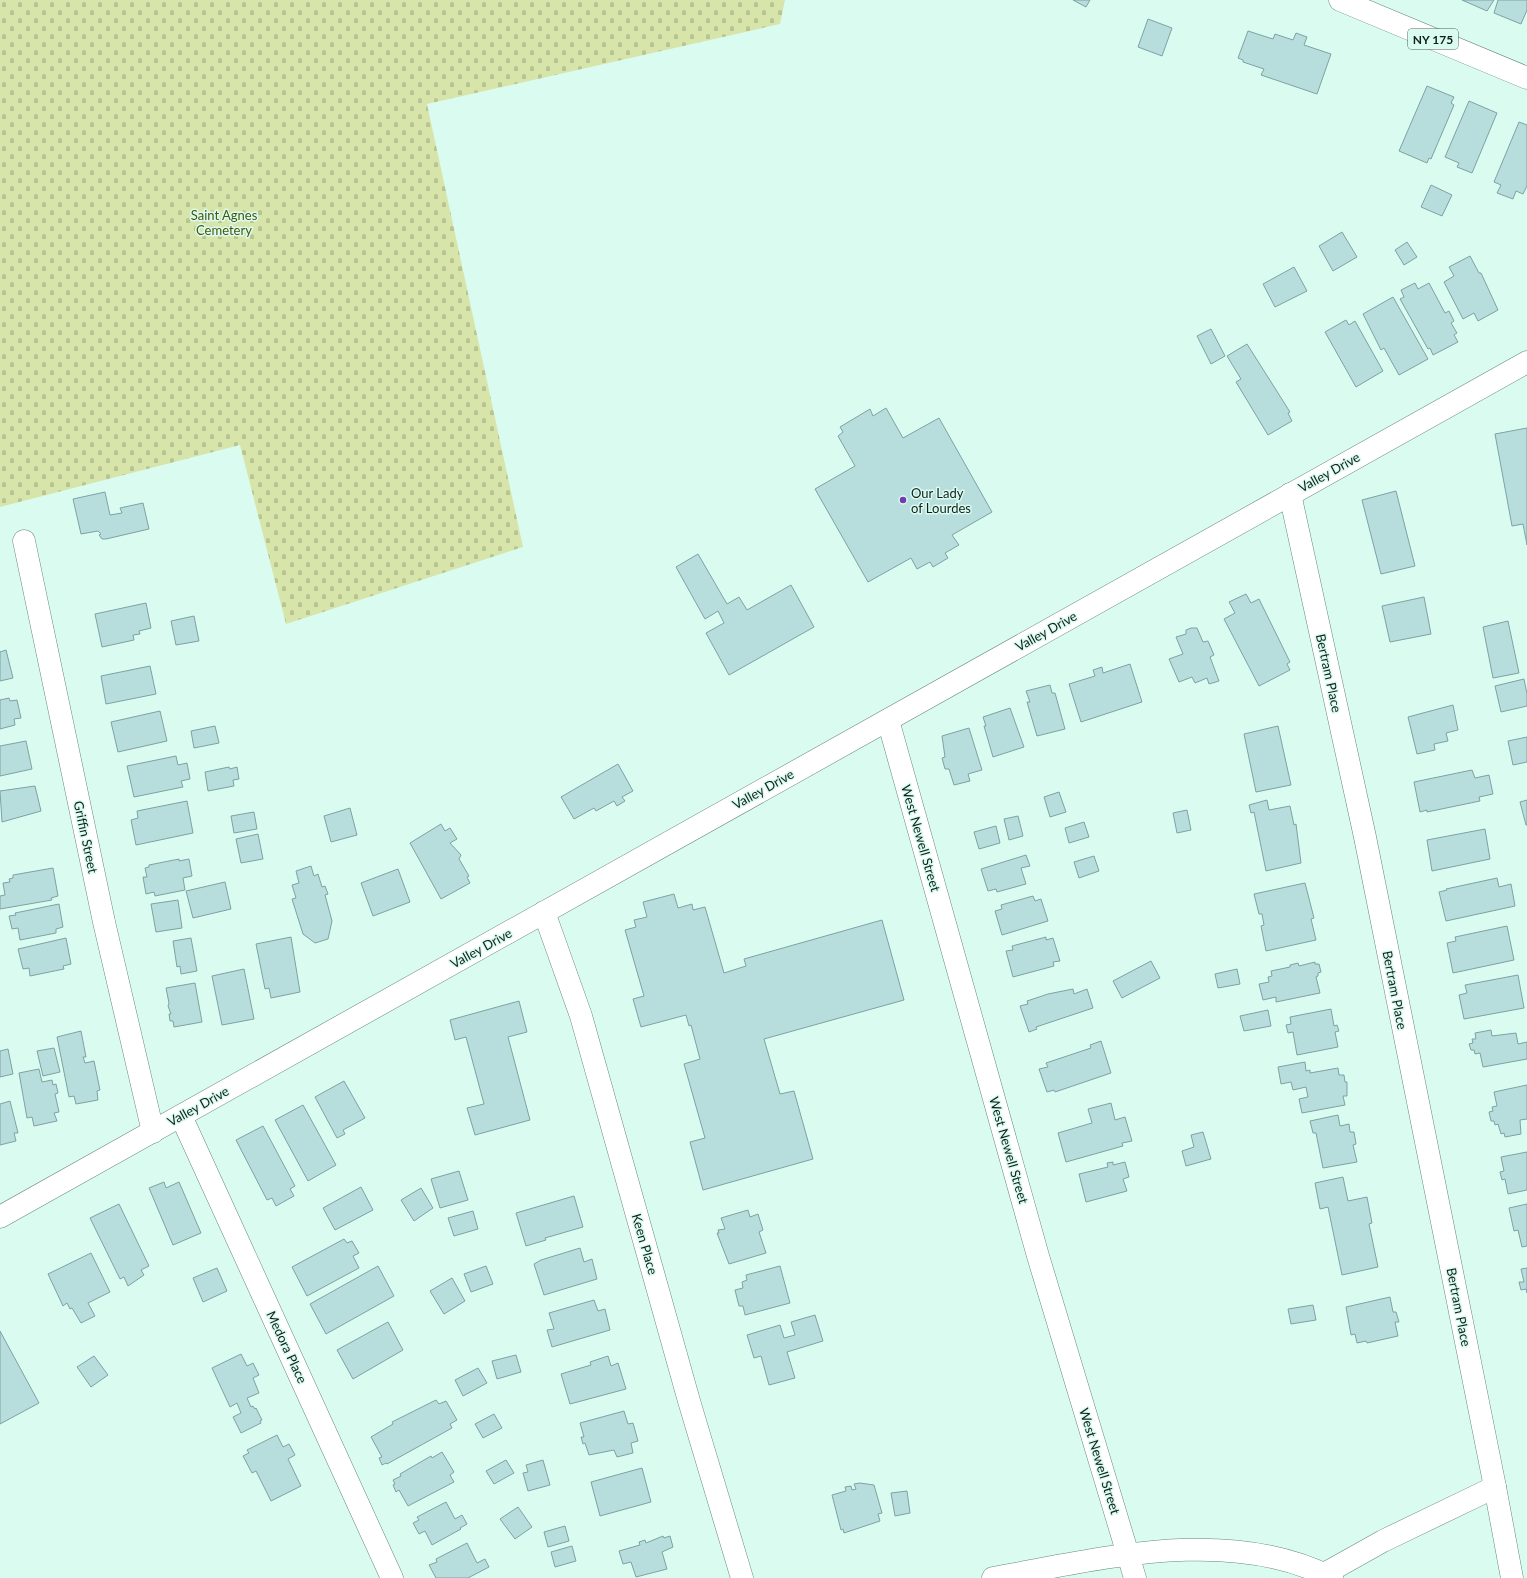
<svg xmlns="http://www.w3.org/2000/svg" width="1527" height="1578" viewBox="0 0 1527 1578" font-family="Lato,sans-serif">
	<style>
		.cemetery { fill: url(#cemetery-stones) }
		.building { fill: #b7dddd; stroke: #7ea2a3 }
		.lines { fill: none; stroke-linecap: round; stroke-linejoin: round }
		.street-casing { stroke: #68877c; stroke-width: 23 }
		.secondary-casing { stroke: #68877c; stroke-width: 23 }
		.primary-casing { stroke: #68877c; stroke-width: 23 }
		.street { stroke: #fff; stroke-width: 22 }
		.secondary { stroke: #fff; stroke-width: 22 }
		.primary { stroke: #fff; stroke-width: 22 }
		.poi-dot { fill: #733bb1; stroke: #dafcf0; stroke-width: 1.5 }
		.labels { text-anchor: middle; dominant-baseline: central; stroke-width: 3; stroke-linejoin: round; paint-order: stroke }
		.shield { fill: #dafcf0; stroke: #4e615b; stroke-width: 1 }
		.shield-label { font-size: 12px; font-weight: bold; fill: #121f1b }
		.park-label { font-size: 13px; fill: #4a560c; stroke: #dafcf0 }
		.street-label { font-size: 13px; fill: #121f1b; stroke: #dafcf0 }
		.poi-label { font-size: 13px; fill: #121f1b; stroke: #dafcf0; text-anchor: start }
	</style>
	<defs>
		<pattern id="cemetery-stones" width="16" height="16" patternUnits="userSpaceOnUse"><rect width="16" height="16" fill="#d7e5aa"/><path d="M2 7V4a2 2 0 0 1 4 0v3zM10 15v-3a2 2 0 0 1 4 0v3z" fill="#b8c492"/></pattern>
	</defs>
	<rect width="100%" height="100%" fill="#dafcf0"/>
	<!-- cemetery -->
	<path class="cemetery" d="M0 0H785L780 24 427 104 523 547 286 624 240 445 0 507Z"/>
	<!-- building -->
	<g class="building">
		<path d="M1073 0H1090L1086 7Z"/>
		<path d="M1462 0H1494L1487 11Z"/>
		<path d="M1498 0H1527V10L1521 24 1494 13Z"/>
		<path d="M1148 19 1172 28 1162 56 1138 47Z"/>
		<path d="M1248 31 1273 39 1275 34 1293 40 1296 33 1307 37 1304 45 1331 54 1317 94 1261 75 1264 69 1243 62V60L1238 58Z"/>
		<path d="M1427 86 1454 97 1451 103 1454 105 1431 159 1429 158 1427 163 1399 151Z"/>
		<path d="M1469 101 1497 113 1472 173 1457 167 1459 163 1445 157Z"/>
		<path d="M1519 122 1527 125V186L1523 194 1516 191 1513 199 1497 193 1501 185 1494 182Z"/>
		<path d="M1431 185 1452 195 1442 216 1421 207Z"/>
		<path d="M1342 232 1357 257 1333 271 1319 246Z"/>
		<path d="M1407 242 1417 257 1404 265 1395 250Z"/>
		<path d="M1470 256 1479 273H1481L1498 310 1478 321 1474 313 1463 319 1444 282 1454 276 1449 267Z"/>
		<path d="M1294 267 1307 291 1275 307 1263 284Z"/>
		<path d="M1415 283 1418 289 1429 283 1445 313 1449 311 1454 321 1451 323 1457 333 1454 335 1458 342 1433 355 1430 348 1428 349 1400 299 1404 297 1401 290Z"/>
		<path d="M1393 297 1428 359 1399 375 1384 348 1381 350 1363 314Z"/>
		<path d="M1346 320 1349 325 1355 321 1383 371 1356 387 1325 332Z"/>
		<path d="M1211 329 1225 356 1211 364 1197 336Z"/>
		<path d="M1247 344 1290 412 1288 413 1292 421 1268 435 1236 382 1241 379 1227 356Z"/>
		<path d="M886 408 903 438 939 418 992 512 952 535 959 545 945 553 948 558 933 567 930 562 917 569 911 558 868 582 815 489 855 466 838 436 843 432 840 427 870 409 873 416Z"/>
		<path d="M1527 428V545L1523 524 1512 526 1495 434Z"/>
		<path d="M1396 491 1415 566 1381 574 1362 500Z"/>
		<path d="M105 492 110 515 122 513 120 508 143 503 149 529 106 539H102L99 535 101 534 98 531 81 534 73 499Z"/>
		<path d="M698 554 727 604 739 597 747 610 791 585 814 627 729 675 706 633 724 623 718 611 705 619 676 567Z"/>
		<path d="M1246 594 1251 603 1259 599 1290 662 1287 664 1290 670 1259 686 1224 619 1235 613 1229 602Z"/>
		<path d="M1424 597 1431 634 1390 642 1382 606Z"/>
		<path d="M146 603 151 628 139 631 140 634 133 635 134 640 102 647 95 614Z"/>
		<path d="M194 616 199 641 176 645 171 621Z"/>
		<path d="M1508 621 1519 673 1493 678 1483 627Z"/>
		<path d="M1191 628H1197L1203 642 1208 641 1214 655 1210 657 1219 681 1209 684 1207 678 1195 683 1192 677 1179 682 1169 659 1183 654 1176 637 1186 634V630Z"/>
		<path d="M6 650 13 678 0 681V652Z"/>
		<path d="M1130 664 1142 702 1081 722 1069 684 1095 676 1093 670 1102 667 1103 673Z"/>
		<path d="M150 666 156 694 106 704 101 676Z"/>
		<path d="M1524 679 1527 694V706L1501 712 1495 686Z"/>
		<path d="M1050 685 1052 693H1055L1065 729 1037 736 1027 702H1030L1026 691Z"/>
		<path d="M9 698 10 701 17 700 21 718 14 719 15 725 0 729V700Z"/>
		<path d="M1453 705 1458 730 1446 733 1448 741 1434 744 1435 750 1417 754 1408 717Z"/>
		<path d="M1010 708 1024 747 993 757 984 726H986L983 717Z"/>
		<path d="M160 711 167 741 118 752 111 722Z"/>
		<path d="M215 726 219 743 194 748 191 731Z"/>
		<path d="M1278 726 1291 785 1256 792 1244 734Z"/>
		<path d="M969 728 982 770 968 774 970 781 954 785 949 769H945L942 758 945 757 942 736Z"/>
		<path d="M1527 737V762L1513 765 1508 741Z"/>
		<path d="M26 741 32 769 0 776V746Z"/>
		<path d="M176 756 178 765 187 763 190 779 181 781 183 787 134 797 127 766Z"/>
		<path d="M618 764 633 791 622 797 625 801 617 806 614 801 596 811 594 808 574 819 561 797Z"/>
		<path d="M229 767 230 769 237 767 239 779 233 780 234 786 208 791 205 772Z"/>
		<path d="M1472 770 1475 778 1489 775 1493 794 1479 797 1480 801 1427 812V810L1420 812 1414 782Z"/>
		<path d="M35 786 41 811 2 822 0 791Z"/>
		<path d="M1059 792 1066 812 1050 817 1044 797Z"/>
		<path d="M1267 800 1269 810 1290 806 1294 825 1296 824 1301 863 1266 871 1254 812 1251 813 1249 805Z"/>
		<path d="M1527 800V825H1526L1520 802Z"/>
		<path d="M187 801 193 833 136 845 131 820 138 818 137 811Z"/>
		<path d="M350 808 357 835 331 842 324 816Z"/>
		<path d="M1187 810 1191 830 1177 833 1173 813Z"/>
		<path d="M254 812 257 829 234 833 231 816Z"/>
		<path d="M1018 816 1023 836 1009 840 1004 819Z"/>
		<path d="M1084 822 1089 837 1069 843 1065 828Z"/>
		<path d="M441 824 445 831 450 828 457 839 450 843 461 855 459 859 469 876 467 877 470 883 441 899 410 843Z"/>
		<path d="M996 826 1000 843 979 849 974 832Z"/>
		<path d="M1485 829 1490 859 1432 871 1427 840Z"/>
		<path d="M258 834 263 859 241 863 236 839Z"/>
		<path d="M1026 855 1030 866 1021 868 1026 884 997 892 996 889 988 891 981 869Z"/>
		<path d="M1094 856 1099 871 1079 878 1074 862Z"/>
		<path d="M179 859V861L189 859 192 876 183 878 185 890 155 896 154 892 146 894 143 877H147L145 868 149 867V865Z"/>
		<path d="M311 866 314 876 318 874 322 887 325 886 328 894 325 895 332 921 328 939 315 943 303 934 292 899 296 898 292 885 299 883 296 871Z"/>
		<path d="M53 868 58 896 51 898 52 900 0 909V896L5 895 3 883 10 882 9 879 13 878V875Z"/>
		<path d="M398 869 410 902 373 916 361 883Z"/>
		<path d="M1497 878 1499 887 1511 884 1515 906 1446 921 1439 892 1447 890 1446 889Z"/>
		<path d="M225 882 231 909 193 918 186 891Z"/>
		<path d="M1305 883 1314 918 1311 919 1316 940 1266 951 1261 926 1264 925 1262 914H1259L1254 894Z"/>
		<path d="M674 894 678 908 692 904 693 910 705 907 724 973 746 966 744 959 882 920 904 1000 764 1039 780 1094 794 1091 813 1159 703 1190 690 1142 705 1138 684 1064 700 1059 691 1025 689 1026 686 1015 641 1027 633 999 644 996 625 930 636 927 634 920 647 917 643 902Z"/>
		<path d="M1033 896 1035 901 1041 899 1048 921 1002 935 995 911 1002 909 1001 905Z"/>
		<path d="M178 900 182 928 156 932 151 904Z"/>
		<path d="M59 904 63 927 56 929V933L20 940 18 928 12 929 9 916 16 915 15 913Z"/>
		<path d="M1507 926 1514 960 1453 973 1447 943 1456 941 1455 937Z"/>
		<path d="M291 937 300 992 271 998 269 988 265 989 256 944Z"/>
		<path d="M1046 937V940L1053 938 1060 961 1053 962 1054 966 1013 977 1006 951 1013 950 1012 946Z"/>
		<path d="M66 938 71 964 63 966 64 969 30 976 29 968 23 969 18 949Z"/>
		<path d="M191 938 197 971 181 974 180 966 177 967 173 941Z"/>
		<path d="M1151 961 1160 978 1122 998 1113 981Z"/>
		<path d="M1315 962V964H1319L1321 972 1318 973V976L1316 977 1320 993 1276 1002V997L1263 1000 1259 984 1269 982 1268 977 1272 976 1271 971 1290 967V965L1298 963 1299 966Z"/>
		<path d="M244 969 254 1019 222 1025 212 976Z"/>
		<path d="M1237 969 1240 984 1218 988 1215 974Z"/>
		<path d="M1518 975 1524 1008 1464 1019 1459 995 1467 993 1465 985Z"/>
		<path d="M195 983 202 1022 174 1027 173 1021H170L169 1014H171L168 1006 169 1003 166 988Z"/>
		<path d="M1073 989 1074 994 1087 989 1093 1008 1036 1027 1037 1029 1029 1032 1020 1006 1028 1004 1027 1001 1048 994Z"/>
		<path d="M519 1001 527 1032 508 1037 530 1120 475 1135 467 1108 484 1104 466 1037 455 1040 450 1020Z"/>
		<path d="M1331 1009 1334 1026 1337 1025 1339 1031 1335 1032 1338 1047 1297 1055 1293 1032 1288 1033 1286 1025 1291 1024 1290 1017Z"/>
		<path d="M1268 1010 1271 1026 1244 1031 1240 1016Z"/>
		<path d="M1491 1030 1492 1036 1516 1033 1518 1044 1527 1042V1059L1483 1067 1480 1053 1475 1054 1474 1050H1471L1469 1044 1473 1043 1472 1039H1476L1475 1033Z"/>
		<path d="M81 1031 86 1057H83L85 1063 94 1061 100 1090 97 1091 98 1100 76 1104 74 1096 69 1097 57 1037Z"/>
		<path d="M1101 1041 1111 1073 1055 1092 1054 1090 1047 1092 1039 1069 1048 1067 1046 1063 1091 1048 1090 1045Z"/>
		<path d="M54 1048 60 1072 43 1076 37 1051Z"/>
		<path d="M8 1049 13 1074 0 1077V1051Z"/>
		<path d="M1305 1062 1306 1071 1310 1070V1073L1338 1068 1339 1075H1344L1345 1082H1347V1096H1343L1345 1105 1302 1113 1299 1099 1308 1097 1306 1087 1293 1090 1291 1082 1281 1084 1278 1067Z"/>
		<path d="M39 1069 42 1082 52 1080 53 1085 56 1084 58 1093 55 1094 59 1112 54 1113 57 1121 34 1126 32 1117 27 1118 19 1073Z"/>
		<path d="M344 1081 365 1118 343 1130 345 1134 337 1138 315 1097Z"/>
		<path d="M1527 1085V1119L1520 1120 1521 1134 1505 1137 1504 1133 1501 1134 1498 1124 1495 1125 1494 1121H1491L1489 1112 1493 1111 1492 1107 1497 1106 1494 1092Z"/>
		<path d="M10 1101 18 1133H14L16 1141 0 1145V1104Z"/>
		<path d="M1111 1103 1115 1120 1125 1117 1132 1141 1122 1143 1123 1146 1066 1162 1058 1133 1092 1123 1088 1109Z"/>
		<path d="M303 1105 336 1165 308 1181 275 1120Z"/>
		<path d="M1338 1115 1340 1126 1349 1124 1350 1132H1354L1356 1144 1353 1145 1357 1162 1323 1168 1316 1133H1313L1310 1121Z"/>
		<path d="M263 1126 295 1186 290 1189 294 1196 276 1206 272 1198 267 1200 236 1140Z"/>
		<path d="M1203 1132 1211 1159 1186 1166 1182 1151 1194 1147 1191 1135Z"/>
		<path d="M1527 1152V1190L1508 1194 1505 1179 1502 1180 1500 1172 1504 1171 1501 1157Z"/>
		<path d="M1113 1162V1165L1125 1162 1129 1177 1123 1179 1127 1191 1086 1202 1079 1174 1108 1167 1107 1163Z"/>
		<path d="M459 1171 468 1200 440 1208 431 1179Z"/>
		<path d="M1343 1177 1348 1201 1367 1197 1372 1223 1369 1224 1378 1267 1342 1275 1328 1207 1320 1209 1315 1183Z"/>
		<path d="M164 1182 166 1188 179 1182 201 1233 173 1245 149 1188Z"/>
		<path d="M361 1187 373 1210 335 1230 323 1208Z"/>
		<path d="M421 1188 433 1208 414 1221 401 1200Z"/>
		<path d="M574 1196 583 1227 545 1238 546 1240 526 1246 516 1213Z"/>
		<path d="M119 1204 149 1266 141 1270 144 1275 128 1286 124 1277 120 1279 90 1218Z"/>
		<path d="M1527 1204V1246L1522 1247 1518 1230 1514 1231 1509 1208Z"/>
		<path d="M748 1210 750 1217 758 1214 763 1230 759 1232 766 1253 729 1264 717 1233H719L718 1230 725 1229 721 1218Z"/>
		<path d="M473 1211 478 1229 454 1236 448 1218Z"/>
		<path d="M344 1239 347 1243 352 1241 359 1253 353 1256 359 1268 307 1296 292 1267Z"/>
		<path d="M580 1248 584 1262 592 1259 597 1279 544 1295 534 1264 541 1260Z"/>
		<path d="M91 1253 110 1292 88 1303 95 1316 81 1323 72 1308 70 1309 67 1303 63 1306 48 1274Z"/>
		<path d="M378 1266 394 1296 326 1334 310 1304Z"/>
		<path d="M486 1266 493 1284 471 1292 464 1274Z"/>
		<path d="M780 1266 790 1303 745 1315 743 1306H739L735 1290 743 1288 742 1282 747 1280 746 1275Z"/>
		<path d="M217 1268 227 1291 203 1302 193 1278Z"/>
		<path d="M1527 1268V1293L1526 1289 1521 1290 1519 1282H1524L1521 1269Z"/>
		<path d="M452 1278 465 1301 444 1314 430 1291Z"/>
		<path d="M1390 1297 1393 1312H1396L1399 1322H1395L1398 1336 1367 1343 1366 1341 1357 1343 1355 1334 1351 1335 1346 1307Z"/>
		<path d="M594 1300 598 1311 605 1309 610 1330 552 1347 547 1330 554 1329 549 1313Z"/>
		<path d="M1313 1305 1316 1320 1291 1324 1288 1309Z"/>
		<path d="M815 1315 823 1341 787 1352 795 1378 769 1385 761 1356 754 1358 747 1335 780 1325 784 1338 795 1335 791 1322Z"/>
		<path d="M388 1322 403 1350 353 1379 337 1350Z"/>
		<path d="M0 1331 39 1403 0 1424Z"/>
		<path d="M241 1354 247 1366 253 1363 259 1375 253 1378 259 1393 247 1398 251 1407 253 1406 255 1409 256 1408 262 1420 260 1421 261 1423 241 1433 233 1417 241 1413 237 1403 230 1407 212 1368Z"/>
		<path d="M516 1355 521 1372 497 1379 492 1361Z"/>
		<path d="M94 1356 108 1375 91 1387 77 1367Z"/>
		<path d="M608 1356 611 1366 618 1363 626 1389 570 1404 561 1374 591 1365 590 1362Z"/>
		<path d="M478 1368 487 1383 463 1396 455 1380Z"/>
		<path d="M436 1400 439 1404 446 1401 457 1420 450 1424 452 1428 387 1464 386 1463 382 1465 379 1458 382 1457 371 1437 393 1424 392 1422Z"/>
		<path d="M624 1411 628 1424 633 1423 638 1441 631 1443 633 1453 617 1457 614 1450 589 1455 585 1443 583 1444 581 1437H584L580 1423Z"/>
		<path d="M494 1414 502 1428 483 1438 475 1424Z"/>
		<path d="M277 1435 283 1447 289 1444 295 1455 288 1459 301 1486 271 1501 256 1471 252 1473 243 1456 249 1453 247 1450Z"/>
		<path d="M442 1452 454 1472 450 1475 454 1482 408 1506 399 1490 396 1492 393 1485 395 1484 393 1480 401 1476 400 1474 431 1456 432 1458Z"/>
		<path d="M506 1460 514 1473 494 1484 486 1471Z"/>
		<path d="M543 1460 550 1485 528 1491 523 1473 528 1472 526 1465Z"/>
		<path d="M642 1468 651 1502 600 1516 591 1482Z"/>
		<path d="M860 1483 874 1485 882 1513 878 1514 880 1521 844 1533 843 1529 841 1530 832 1495 846 1491 845 1487 851 1486 852 1490 856 1489 854 1484Z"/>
		<path d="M907 1491 910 1513 895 1516 891 1493Z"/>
		<path d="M446 1502 455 1519 462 1515 467 1524 460 1528 461 1529 432 1545 425 1531 419 1534 413 1523 419 1520 417 1517Z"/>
		<path d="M518 1507 532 1527 515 1539 500 1519Z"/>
		<path d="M565 1526 569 1541 548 1547 544 1532Z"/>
		<path d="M663 1536 664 1538 670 1536 673 1547 662 1552 667 1569 636 1577 631 1562 623 1564 619 1551 640 1545 639 1542 645 1540 646 1543Z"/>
		<path d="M467 1543 477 1563 485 1559 489 1567 468 1578H436L429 1565 437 1562 436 1559Z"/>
		<path d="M572 1546 576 1561 555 1567 551 1552Z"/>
	</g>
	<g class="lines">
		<!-- street casing -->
		<g class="street-casing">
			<g id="street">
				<path d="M1290 494 1365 837 1495 1487 1512 1578"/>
				<path d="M24 541 104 922 153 1132"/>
				<path d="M888 720 1038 1256 1135 1578"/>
				<path d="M544 912 581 1016 689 1401 742 1578"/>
				<path d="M181 1116 392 1578"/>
				<path d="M1324 1574 1383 1541 1495 1487"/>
				<path d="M993 1578C1102 1559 1228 1525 1332 1578"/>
			</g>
		</g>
		<!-- secondary casing -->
		<g class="secondary-casing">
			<path id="secondary" d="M0 1217 1527 362"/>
		</g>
		<!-- primary casing -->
		<g class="primary-casing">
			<path id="primary" d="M1340 0 1527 78"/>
		</g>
		<!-- street -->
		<use href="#street" class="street"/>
		<!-- secondary -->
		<use href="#secondary" class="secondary"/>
		<!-- primary -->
		<use href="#primary" class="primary"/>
	</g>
	<!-- markers -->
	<circle class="poi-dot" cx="903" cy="500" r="4"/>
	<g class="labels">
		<!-- shield labels -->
		<rect class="shield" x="1408" y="29" width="50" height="20" rx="3"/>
		<g class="shield-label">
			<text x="1433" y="39">NY 175</text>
		</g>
		<!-- park labels -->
		<g class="park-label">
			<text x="224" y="215">Saint Agnes<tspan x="224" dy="15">Cemetery</tspan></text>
		</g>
		<!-- street labels -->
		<g class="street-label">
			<text transform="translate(1329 472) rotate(-29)">Valley Drive</text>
			<text transform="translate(1046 631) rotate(-29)">Valley Drive</text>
			<text transform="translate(1329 673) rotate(78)">Bertram Place</text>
			<text transform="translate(763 789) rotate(-29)">Valley Drive</text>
			<text transform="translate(86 837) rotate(78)">Griffin Street</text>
			<text transform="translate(921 838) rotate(74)">West Newell Street</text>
			<text transform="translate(481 948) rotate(-29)">Valley Drive</text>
			<text transform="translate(1395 990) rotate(79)">Bertram Place</text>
			<text transform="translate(198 1106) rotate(-29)">Valley Drive</text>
			<text transform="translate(1009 1150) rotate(74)">West Newell Street</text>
			<text transform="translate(645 1244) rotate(74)">Keen Place</text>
			<text transform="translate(1459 1307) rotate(79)">Bertram Place</text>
			<text transform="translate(287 1347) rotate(65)">Medora Place</text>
			<text transform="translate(1100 1461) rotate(73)">West Newell Street</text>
		</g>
		<!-- poi labels -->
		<g class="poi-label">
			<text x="911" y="493">Our Lady<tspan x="911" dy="15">of Lourdes</tspan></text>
		</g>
	</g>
</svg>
